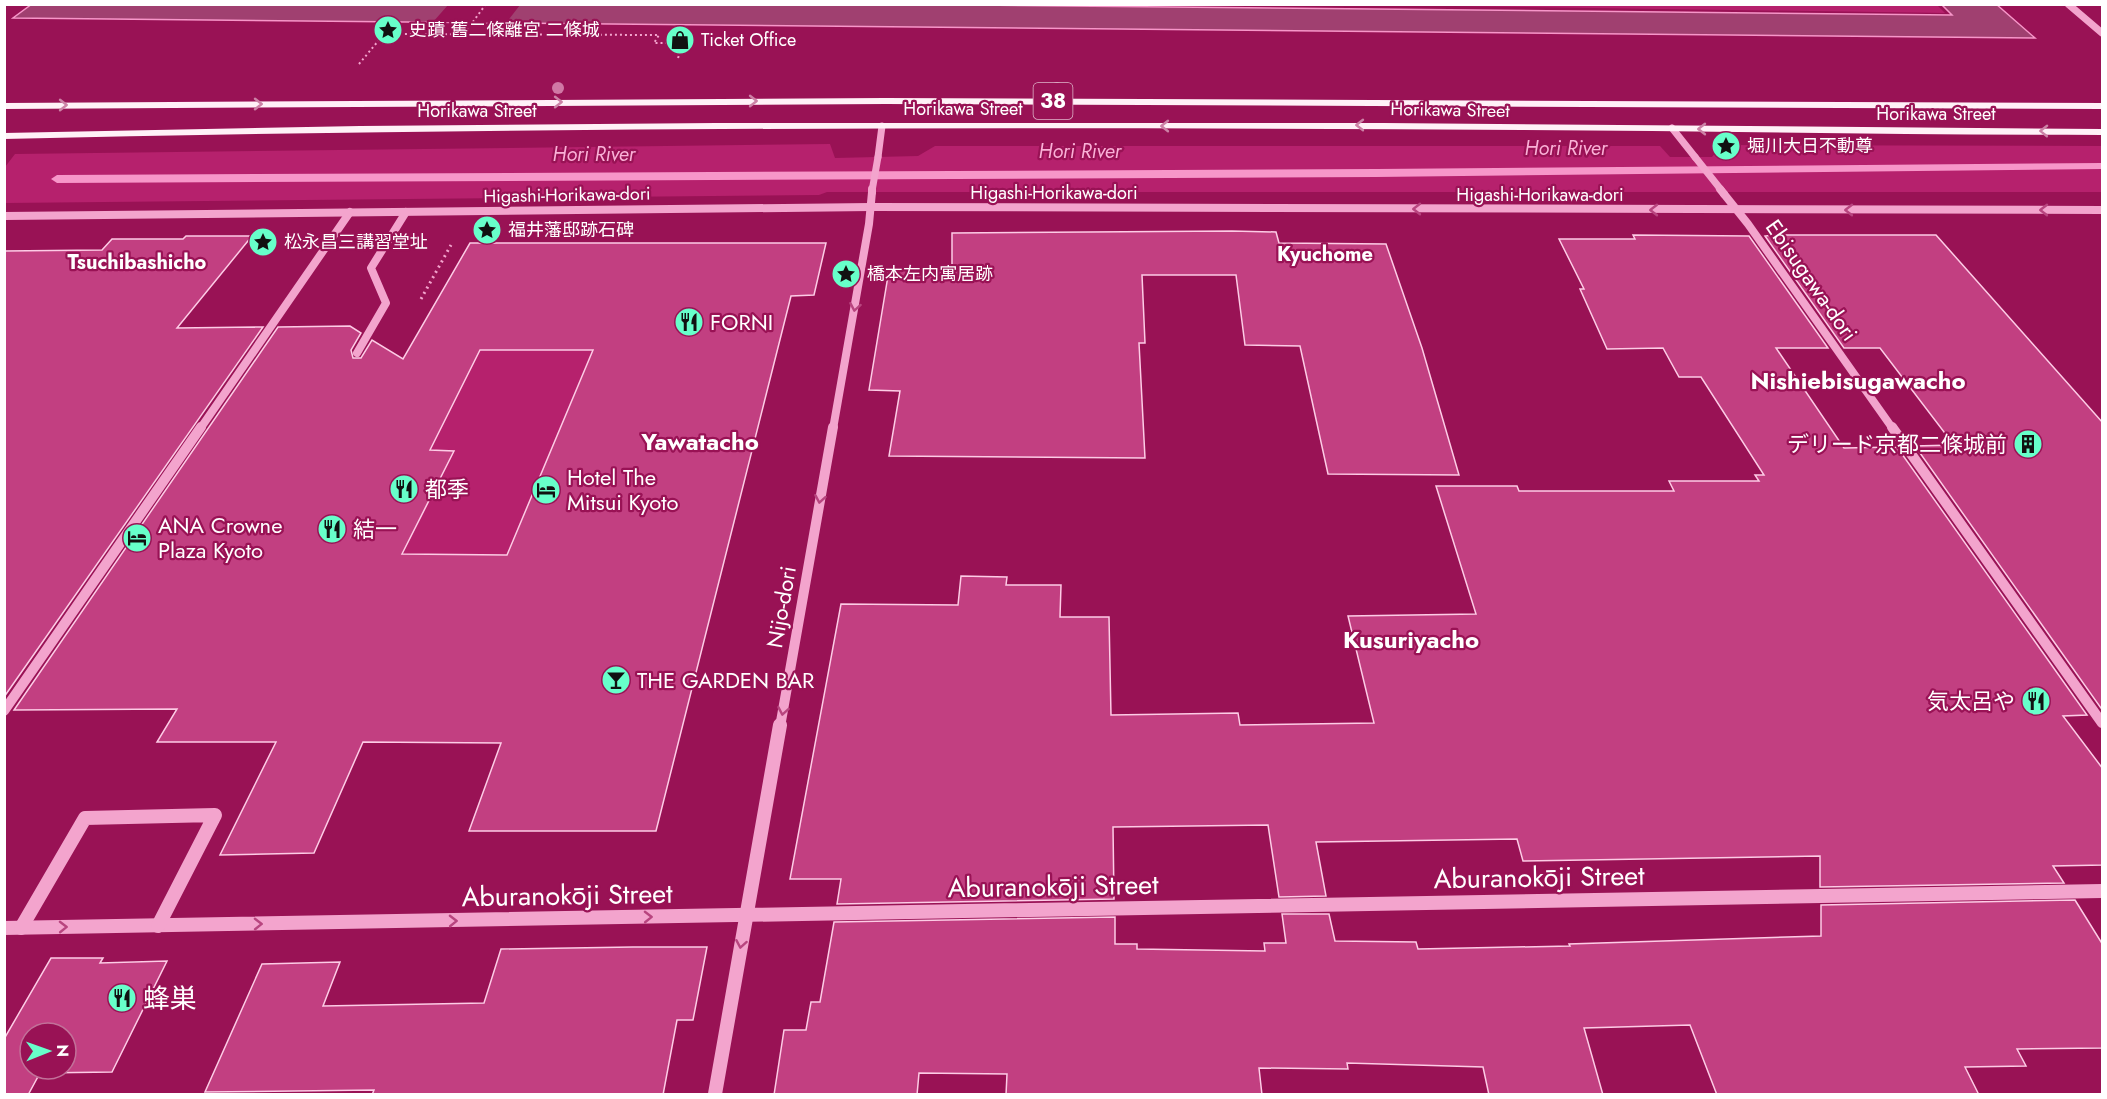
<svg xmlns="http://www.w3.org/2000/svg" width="2107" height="1099" viewBox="0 0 2107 1099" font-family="Jost,'Noto Sans JP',sans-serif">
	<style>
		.green { fill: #b6216d }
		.water { fill: #a04070; stroke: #f796c9; stroke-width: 1.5 }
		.pier { fill: #991255 }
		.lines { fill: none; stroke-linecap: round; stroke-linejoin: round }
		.stream { fill: #f796c9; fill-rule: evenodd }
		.building { fill: #c23f81; stroke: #fdcce6; stroke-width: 1.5; fill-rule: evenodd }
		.path-far1 { stroke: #f3a4cd; stroke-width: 2; stroke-dasharray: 2 3; stroke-linecap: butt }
		.path { stroke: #f3a4cd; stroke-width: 3; stroke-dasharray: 2 4; stroke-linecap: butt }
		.minor-far3 { stroke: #f3a4cd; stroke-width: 7 }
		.minor-far2 { stroke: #f3a4cd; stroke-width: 8 }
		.minor-far1 { stroke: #f3a4cd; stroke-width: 10 }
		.minor { stroke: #f3a4cd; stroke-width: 14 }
		.major { fill: #fff1f7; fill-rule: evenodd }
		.minor-bridge-far1 { stroke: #f3a4cd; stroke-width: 7 }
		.minor-bridge { stroke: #f3a4cd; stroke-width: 8 }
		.tree { fill: #d078a5 }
		.oneway { stroke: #cc82a6 }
		.oneway2 { stroke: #b8457f }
		.labels { text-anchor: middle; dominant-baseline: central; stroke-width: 4.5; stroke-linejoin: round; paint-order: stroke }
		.far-poi-label { font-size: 18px; fill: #fff; stroke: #991255; text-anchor: start }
		.far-street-label { font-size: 18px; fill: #fff; stroke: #991255 }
		.far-water-label { font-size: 20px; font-style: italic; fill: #fab1d7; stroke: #991255 }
		.far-neighbourhood-label { font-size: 20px; font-weight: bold; fill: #fff; stroke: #991255 }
		.shield { fill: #991255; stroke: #e0b8cc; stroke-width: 1.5 }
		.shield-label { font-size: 21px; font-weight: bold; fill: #fff }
		.street-label { font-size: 22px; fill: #fff; stroke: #991255 }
		.poi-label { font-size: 22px; fill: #fff; stroke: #991255; text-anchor: start }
		.neighbourhood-label { font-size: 24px; font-weight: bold; fill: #fff; stroke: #991255 }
		.near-street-label { font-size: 27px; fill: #fff; stroke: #991255 }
		.near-poi-label { font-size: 27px; fill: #fff; stroke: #991255; text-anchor: start }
	</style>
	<rect width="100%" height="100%" fill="#991255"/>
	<!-- green -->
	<g class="green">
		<path d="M1936 4 1945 13 1383 5V4Z"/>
		<path d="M830 144 835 158 918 156 935 146H1660L1670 157H1712L1722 145 2102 146V192H827L819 195 5 203V167L15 154Z"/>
		<path d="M409 350H593L533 493 589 555 402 554 454 451 350 450Z"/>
	</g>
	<!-- water -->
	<path class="water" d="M32 4 979 5 1952 15 1942 5 1996 4 2035 38 13 18Z"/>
	<!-- pier -->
	<path class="pier" d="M448 5V4L520 5 506 23 433 22Z"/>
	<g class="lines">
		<!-- stream -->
		<path class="stream" d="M2102 163V169L1376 177 57 183 51 179 57 175 1376 169Z"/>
	</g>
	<!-- building -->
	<g class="building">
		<path d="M1232 231 1276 232 1279 243 1386 244 1422 348 1459 475 1328 474 1300 346 1245 345 1236 275H1142L1145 343H1139L1145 458 889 456 900 391 869 390 889 270 952 269V233Z"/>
		<path d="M1633 235 1749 236 1828 348H1776L1844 448 1897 447 2087 715 2063 716 2103 769V865L2053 866 2064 883 1820 887V856L1523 861 1517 839 1316 842 1326 896 1279 897 1268 825 1113 827 1114 899 837 904 841 879H790L841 604 958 605 961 576 1007 577 1006 585H1061L1060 617H1109L1111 715 1238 713 1240 725 1374 723 1348 616 1476 614 1436 486H1517L1519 491H1674L1669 481H1759L1755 475H1764L1701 377H1679L1663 348 1607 349 1580 289H1584L1559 239H1635Z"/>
		<path d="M1773 235H1936L2103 423V711L1915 446 1954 445 1880 348H1844L1765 236Z"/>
		<path d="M186 236H252L177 328 263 327 4 697V251L102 250 112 239H183Z"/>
		<path d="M470 243H826L814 295 791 296 656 831H469L501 743 363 742 314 853 220 855 276 742H157L177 709 14 710 278 327 350 326 361 333 351 350 353 358H361L372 340 403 359ZM480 350H593L507 555 402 554 454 451 430 450Z"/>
		<path d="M2075 900 2103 945V1048L2017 1049 2026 1066 1965 1067 1979 1095H1717L1690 1025 1584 1028 1603 1095H1489L1483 1067 1347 1063 1348 1069 1259 1068 1262 1095H1006L1007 1074 919 1073 917 1095H774L784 1030H806L811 1002H820L834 922 1115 917V944H1137V949L1265 951 1264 943H1286L1282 914H1329L1335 941 1416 942 1418 949 1570 946 1569 944 1821 936V905Z"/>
		<path d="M633 947H707L693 1020H677L663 1095H372L374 1090 205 1092 262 964 340 962 323 1006 484 1003 501 949Z"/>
		<path d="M51 958H103L100 963 167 961 112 1072 40 1073 28 1095H4V1039ZM30 1033H66V1069H30Z"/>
	</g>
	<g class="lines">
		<!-- path-far1 -->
		<g class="path-far1">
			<path d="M464 34 486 4"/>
			<path d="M678 58 680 53 692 43"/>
			<path d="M359 64 384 34 659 35 654 43H692"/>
		</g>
		<!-- path -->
		<path class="path" d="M421 299 451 245"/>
		<!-- minor-far3 -->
		<g class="minor-far3">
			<path d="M2068 4 2102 33"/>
			<path d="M1672 128 1695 157"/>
			<path d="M878 157 882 126"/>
		</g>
		<!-- minor-far2 -->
		<g class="minor-far2">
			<path d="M1724 194 1748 224 1893 429"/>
			<path d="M4 216 871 207 2102 210"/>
			<path d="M357 353 386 303 371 268 406 212"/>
			<path d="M200 429 350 212"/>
			<path d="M833 429 869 224 872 192"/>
		</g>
		<!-- minor-far1 -->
		<g class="minor-far1">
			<path d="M1892 427 2102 723"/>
			<path d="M4 711 201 427"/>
			<path d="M780 727 833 427"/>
		</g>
		<!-- minor -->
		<g class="minor">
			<path d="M4 928 2102 891"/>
			<path d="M21 928 85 818 215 815 158 926"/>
			<path d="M715 1094 780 725"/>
		</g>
		<!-- major -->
		<g class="major">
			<path d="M885 98 2102 103V109L885 104 4 109V103Z"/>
			<path d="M716 123H1384L2102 129V135C1909 135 1716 131 1523 130 1017 127 510 127 4 139V133L360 126Z"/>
		</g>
		<!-- minor-bridge-far1 -->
		<g class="minor-bridge-far1">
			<path d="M1695 157 1722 191"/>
			<path d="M872 191 878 157"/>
		</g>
		<!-- minor-bridge -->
		<g class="minor-bridge">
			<path d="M1720 189 1724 194"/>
			<path d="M872 192V189"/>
		</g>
	</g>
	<!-- trees -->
	<g class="tree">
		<circle cx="558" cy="88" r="6"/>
		<circle cx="1057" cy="88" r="6"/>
	</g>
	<!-- one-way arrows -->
	<defs><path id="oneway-chevron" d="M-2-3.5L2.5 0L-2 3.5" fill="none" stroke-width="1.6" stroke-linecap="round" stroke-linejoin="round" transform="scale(1.5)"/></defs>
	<g class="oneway">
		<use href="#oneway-chevron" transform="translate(753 101)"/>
		<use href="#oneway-chevron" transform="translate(558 102)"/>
		<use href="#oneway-chevron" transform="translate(258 104)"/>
		<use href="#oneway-chevron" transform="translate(63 105)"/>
		<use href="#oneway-chevron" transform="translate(1360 125) rotate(180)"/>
		<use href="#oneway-chevron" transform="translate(1165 126) rotate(180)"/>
		<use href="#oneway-chevron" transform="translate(1702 129) rotate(-180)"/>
		<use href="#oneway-chevron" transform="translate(2044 131) rotate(-179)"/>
	</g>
	<g class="oneway2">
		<use href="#oneway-chevron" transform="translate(1417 209) rotate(-180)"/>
		<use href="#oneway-chevron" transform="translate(1654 210) rotate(-180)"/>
		<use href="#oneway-chevron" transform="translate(1849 210) rotate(-180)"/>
		<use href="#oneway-chevron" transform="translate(2044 210) rotate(-180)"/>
		<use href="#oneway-chevron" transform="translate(855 307) rotate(100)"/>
		<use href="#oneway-chevron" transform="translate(820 499) rotate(100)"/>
		<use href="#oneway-chevron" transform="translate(783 711) rotate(100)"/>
		<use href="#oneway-chevron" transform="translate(648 917) rotate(-1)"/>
		<use href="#oneway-chevron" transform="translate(453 921) rotate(-1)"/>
		<use href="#oneway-chevron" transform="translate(258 924) rotate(-1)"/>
		<use href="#oneway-chevron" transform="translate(63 927) rotate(-1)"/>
		<use href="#oneway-chevron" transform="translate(741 944) rotate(100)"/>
	</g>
	<!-- icons -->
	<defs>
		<g id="sight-disc" transform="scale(1.5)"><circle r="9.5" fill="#67ffca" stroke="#991255"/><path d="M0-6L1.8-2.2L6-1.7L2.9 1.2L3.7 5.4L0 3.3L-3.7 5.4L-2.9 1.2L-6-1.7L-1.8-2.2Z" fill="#111"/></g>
		<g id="shop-disc" transform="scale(1.5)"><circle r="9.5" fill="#67ffca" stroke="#991255"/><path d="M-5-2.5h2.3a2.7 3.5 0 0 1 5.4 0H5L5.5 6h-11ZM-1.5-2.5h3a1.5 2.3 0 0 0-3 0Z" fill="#111"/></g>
		<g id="restaurant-disc" transform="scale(1.5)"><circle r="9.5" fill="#67ffca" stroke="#991255"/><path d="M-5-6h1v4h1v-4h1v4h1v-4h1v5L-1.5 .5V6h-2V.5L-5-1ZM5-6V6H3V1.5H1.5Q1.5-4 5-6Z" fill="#111"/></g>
		<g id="building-disc" transform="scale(1.5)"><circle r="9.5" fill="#67ffca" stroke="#991255"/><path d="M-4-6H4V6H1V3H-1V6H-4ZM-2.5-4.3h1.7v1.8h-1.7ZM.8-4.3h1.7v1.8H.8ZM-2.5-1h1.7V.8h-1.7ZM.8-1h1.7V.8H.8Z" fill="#111"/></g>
		<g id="hotel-disc" transform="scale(1.5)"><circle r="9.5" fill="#67ffca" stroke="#991255"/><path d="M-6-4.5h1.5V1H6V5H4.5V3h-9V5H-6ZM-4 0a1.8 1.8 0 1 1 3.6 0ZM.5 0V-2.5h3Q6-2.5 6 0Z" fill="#111"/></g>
		<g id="bar-disc" transform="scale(1.5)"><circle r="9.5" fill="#67ffca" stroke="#991255"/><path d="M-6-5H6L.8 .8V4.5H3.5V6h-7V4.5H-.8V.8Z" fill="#111"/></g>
	</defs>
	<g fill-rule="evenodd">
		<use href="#sight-disc" x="388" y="30"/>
		<use href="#shop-disc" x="680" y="40"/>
		<use href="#sight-disc" x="1726" y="146"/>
		<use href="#sight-disc" x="487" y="230"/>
		<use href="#sight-disc" x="263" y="242"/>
		<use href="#sight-disc" x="846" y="274"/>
		<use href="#restaurant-disc" x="689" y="322"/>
		<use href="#building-disc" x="2028" y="444"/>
		<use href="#restaurant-disc" x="404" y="489"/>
		<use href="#hotel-disc" x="546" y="490"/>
		<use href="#restaurant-disc" x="332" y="529"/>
		<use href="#hotel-disc" x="137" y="538"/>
		<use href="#bar-disc" x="616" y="680"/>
		<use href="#restaurant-disc" x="2036" y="701"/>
		<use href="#restaurant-disc" x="122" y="998"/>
	</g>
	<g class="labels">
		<!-- far-poi labels -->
		<g class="far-poi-label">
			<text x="409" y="30">史蹟 舊二條離宮 二條城</text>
			<text x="701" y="40">Ticket Office</text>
			<text x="1747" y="146">堀川大日不動尊</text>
			<text x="508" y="230">福井藩邸跡石碑</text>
			<text x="284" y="242">松永昌三講習堂址</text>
			<text x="867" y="274">橋本左内寓居跡</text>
		</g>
		<!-- far-street labels -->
		<g class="far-street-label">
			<text x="963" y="109">Horikawa Street</text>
			<text transform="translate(1450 110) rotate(1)">Horikawa Street</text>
			<text x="477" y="111">Horikawa Street</text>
			<text x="1936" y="114">Horikawa Street</text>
			<text x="1054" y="193">Higashi-Horikawa-dori</text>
			<text transform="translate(567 195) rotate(-1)">Higashi-Horikawa-dori</text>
			<text x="1540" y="195">Higashi-Horikawa-dori</text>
		</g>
		<!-- far-water labels -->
		<g class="far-water-label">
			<text x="1566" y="148">Hori River</text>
			<text x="1080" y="151">Hori River</text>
			<text x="594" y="154">Hori River</text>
		</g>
		<!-- far-neighbourhood labels -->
		<g class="far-neighbourhood-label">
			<text x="1325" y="254">Kyuchome</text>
			<text x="137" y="262">Tsuchibashicho</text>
		</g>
		<!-- shield labels -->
		<rect class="shield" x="1033.5" y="83" width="39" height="36" rx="4.5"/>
		<g class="shield-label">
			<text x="1053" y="101">38</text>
		</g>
		<!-- street labels -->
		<g class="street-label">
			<text transform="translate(1812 280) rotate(55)">Ebisugawa-dori</text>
			<text transform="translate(781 607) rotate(-80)">Nijo-dori</text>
		</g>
		<!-- poi labels -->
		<g class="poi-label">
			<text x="710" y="322">FORNI</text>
			<text x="2007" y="444" text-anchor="end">デリード京都二條城前</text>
			<text x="567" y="477">Hotel The<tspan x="567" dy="25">Mitsui Kyoto</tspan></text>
			<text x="425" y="489">都季</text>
			<text x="158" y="525">ANA Crowne<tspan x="158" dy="25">Plaza Kyoto</tspan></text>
			<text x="353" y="529">結一</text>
			<text x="637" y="680">THE GARDEN BAR</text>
			<text x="2015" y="701" text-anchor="end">気太呂や</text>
		</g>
		<!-- neighbourhood labels -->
		<g class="neighbourhood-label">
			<text x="1858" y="380">Nishiebisugawacho</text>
			<text x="700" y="441">Yawatacho</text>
			<text x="1411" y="639">Kusuriyacho</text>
		</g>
		<!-- near-street labels -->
		<g class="near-street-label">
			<text transform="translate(1539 877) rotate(-1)">Aburanokōji Street</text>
			<text transform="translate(1053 886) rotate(-1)">Aburanokōji Street</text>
			<text transform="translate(567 895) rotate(-1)">Aburanokōji Street</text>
		</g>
		<!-- near-poi labels -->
		<g class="near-poi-label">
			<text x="143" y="998">蜂巣</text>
		</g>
	</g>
	<!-- border -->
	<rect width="2107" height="1099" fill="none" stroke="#ffffff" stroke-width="12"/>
	<!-- north arrow -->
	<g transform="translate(48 1051) rotate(89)"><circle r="28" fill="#991255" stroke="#c27199" stroke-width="1.5"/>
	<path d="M0-4.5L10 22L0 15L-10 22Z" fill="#67ffca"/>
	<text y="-9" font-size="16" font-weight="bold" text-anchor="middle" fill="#ffffff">N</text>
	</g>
</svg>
